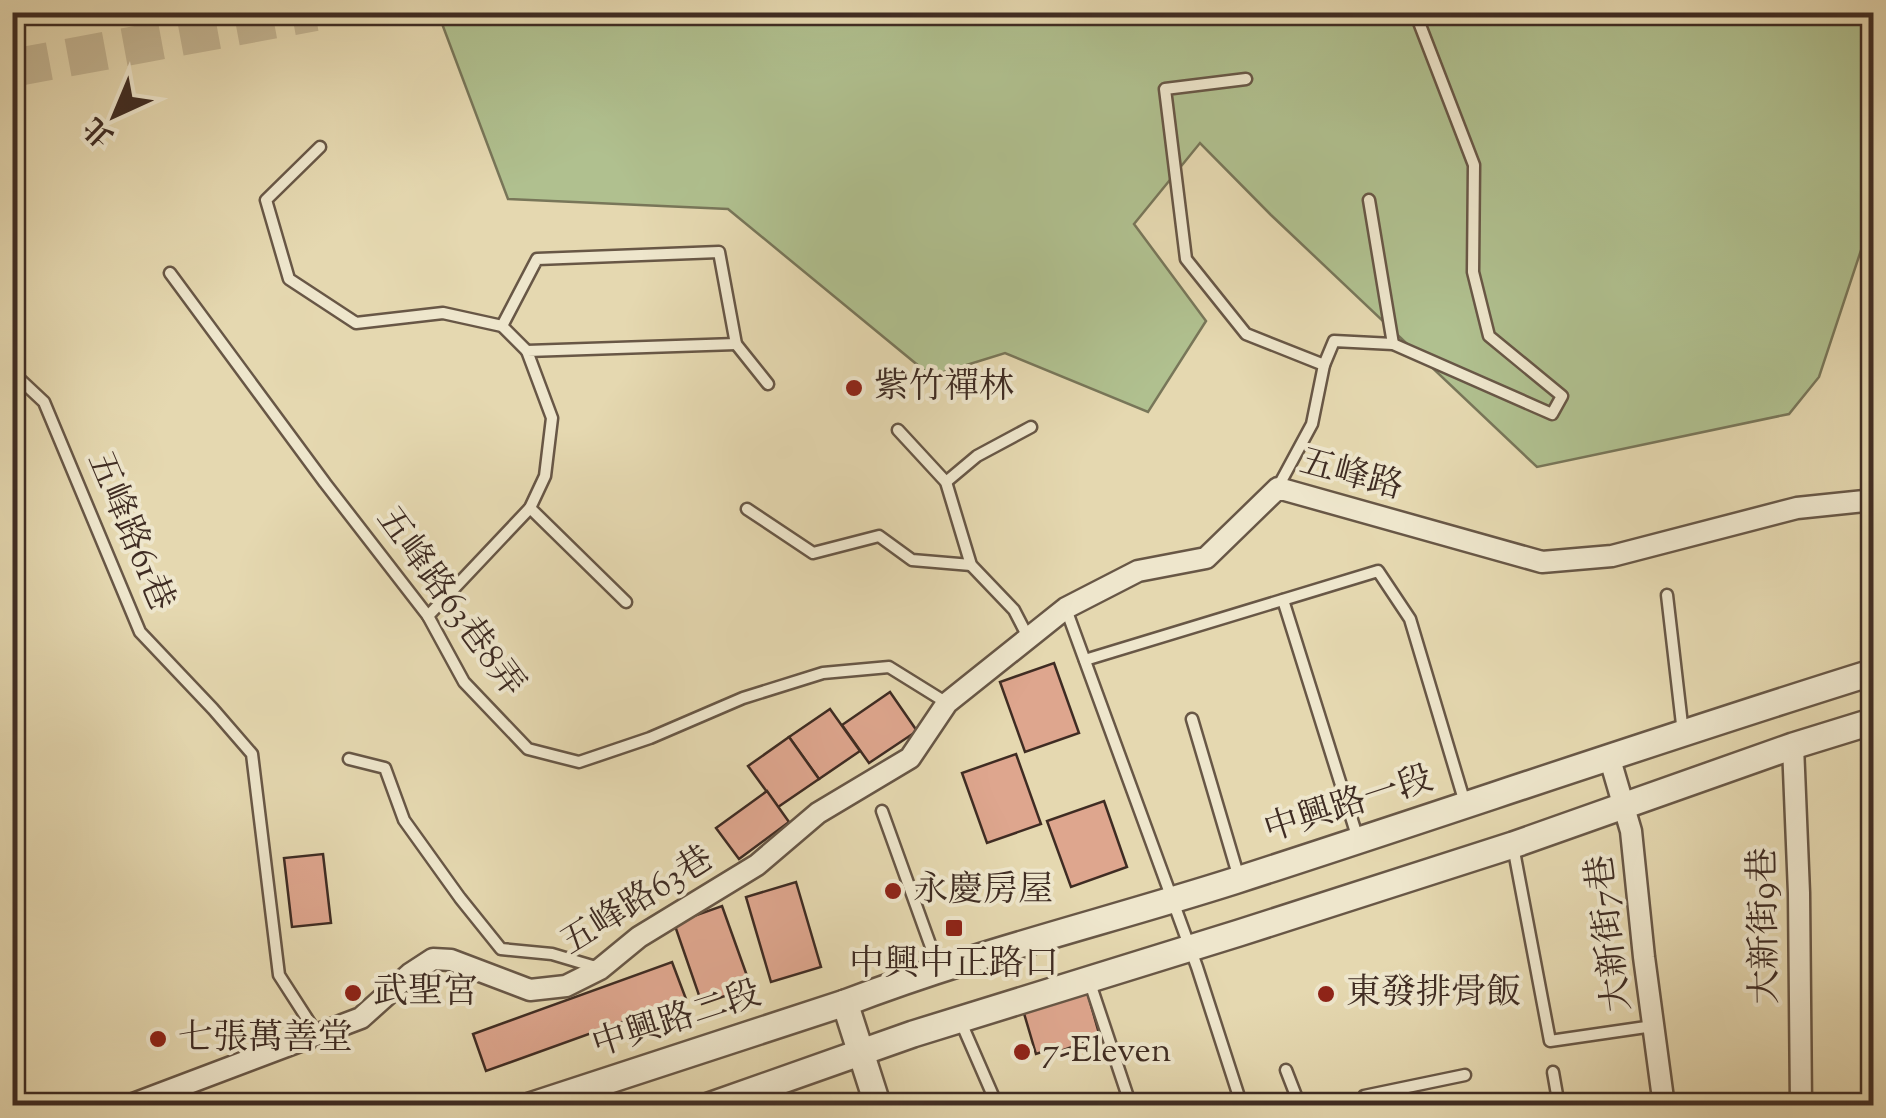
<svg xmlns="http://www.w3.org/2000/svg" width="1886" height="1118" viewBox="0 0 1886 1118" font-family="'Sorts Mill Goudy','Noto Serif TC',serif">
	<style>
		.green { fill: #b0c08f; stroke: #787659; stroke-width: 2.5 }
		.building { fill: #dea68e; stroke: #3f2c23; stroke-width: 2.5 }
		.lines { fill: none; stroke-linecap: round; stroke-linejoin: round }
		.motorway-tunnel { stroke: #c4b694; stroke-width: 38; stroke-dasharray: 38 19; stroke-linecap: butt }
		.service-casing { stroke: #685746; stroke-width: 15 }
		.minor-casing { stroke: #685746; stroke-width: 25 }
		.tertiary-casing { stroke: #685746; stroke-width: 30 }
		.service { stroke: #eee6cc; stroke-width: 10 }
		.minor { stroke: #eee6cc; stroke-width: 20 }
		.tertiary { stroke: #eee6cc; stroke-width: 25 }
		.poi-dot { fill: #8f2418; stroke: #eee6cc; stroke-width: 4 }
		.labels { text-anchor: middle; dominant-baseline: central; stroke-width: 8; stroke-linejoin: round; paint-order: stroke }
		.poi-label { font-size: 35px; fill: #3f2c23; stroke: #eee6cc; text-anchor: start }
		.street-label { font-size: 35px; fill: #3f2c23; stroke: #eee6cc }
	</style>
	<rect width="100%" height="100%" fill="#e5d8b0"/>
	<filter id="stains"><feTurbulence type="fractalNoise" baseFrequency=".002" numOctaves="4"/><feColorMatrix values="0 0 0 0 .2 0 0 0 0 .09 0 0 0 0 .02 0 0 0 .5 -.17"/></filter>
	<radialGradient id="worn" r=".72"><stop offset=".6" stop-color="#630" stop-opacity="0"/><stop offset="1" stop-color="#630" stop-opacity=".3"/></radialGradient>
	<!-- green -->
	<path class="green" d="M438 13H1873L1874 129 1870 134 1874 161 1873 214 1819 377 1789 414 1537 467 1271 215 1200 143 1134 224 1206 321 1148 412 1005 353 931 376 728 209 508 199Z"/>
	<!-- building -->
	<g class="building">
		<path d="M1054 663 1079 733 1025 752 1000 682Z"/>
		<path d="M890 692 917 731 869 763 842 725Z"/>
		<path d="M830 709 860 751 819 779 789 737Z"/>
		<path d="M789 737 819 779 778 807 748 766Z"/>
		<path d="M1016 754 1041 824 987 843 962 773Z"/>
		<path d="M767 791 789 822 739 859 716 828Z"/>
		<path d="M1104 801 1127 867 1071 887 1047 821Z"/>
		<path d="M323 854 331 923 292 927 284 858Z"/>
		<path d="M796 882 821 967 771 982 746 897Z"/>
		<path d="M722 906 751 987 702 1004 674 923Z"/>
		<path d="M672 962 686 999 486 1071 473 1034Z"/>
		<path d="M1087 991 1100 1037 1058 1052 1057 1047 1036 1054 1023 1010Z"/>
	</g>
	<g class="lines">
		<!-- motorway-tunnel -->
		<path class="motorway-tunnel" d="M12 68 315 12"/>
		<!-- service casing -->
		<g class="service-casing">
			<g id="service">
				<path d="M1246 79 1165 89 1186 259 1246 334 1324 365 1312 424 1278 487"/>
				<path d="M320 147 266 200 289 279 356 323 443 313 502 326 527 351"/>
				<path d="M1369 200 1393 344"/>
				<path d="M170 273 325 483 428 616 464 682 528 749 579 762 650 738 743 698 823 673 889 667 947 703"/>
				<path d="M502 326 537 259 719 252 736 344 768 384"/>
				<path d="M1324 365 1334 341 1393 344 1552 414 1562 396 1489 336 1473 272 1474 165 1415 12"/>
				<path d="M12 372 44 402 140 632 213 709 252 754 279 975 317 1034"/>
				<path d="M898 430 946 482 971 565 1014 610 1028 637"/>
				<path d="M946 482 977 456 1031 427"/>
				<path d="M530 508 626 602"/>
				<path d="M747 509 813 553 879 536 912 560 971 565"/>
				<path d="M1667 595 1683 733"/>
				<path d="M1283 600 1358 839"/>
				<path d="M1066 609 1197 967 1242 1106"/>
				<path d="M428 616 530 508 545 476 552 418 527 351 736 344"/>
				<path d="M1085 660 1378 571 1410 619 1465 803"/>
				<path d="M1192 719 1239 878"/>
				<path d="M349 759 385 768 404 820 460 898 501 949 552 954 599 968"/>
				<path d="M882 811 939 969"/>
				<path d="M1513 846 1550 1041 1653 1026"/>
				<path d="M1089 980 1131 1106"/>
				<path d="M960 1020 994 1098"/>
				<path d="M1286 1070 1300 1106"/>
				<path d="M1553 1072 1559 1106"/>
				<path d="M1367 1106 1364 1096 1465 1075"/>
			</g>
		</g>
		<!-- minor casing -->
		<g class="minor-casing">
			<g id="minor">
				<path d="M1793 746 1799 893 1801 1106"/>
				<path d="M1609 756 1631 831 1644 957 1664 1106"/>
				<path d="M128 1106 361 1018 410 974 433 959 451 960 530 990 566 986 600 969 639 937 757 865 818 813 910 758 947 703 1066 608 1138 571 1206 558 1278 488 1542 562 1612 556 1797 508 1874 500"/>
			</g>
		</g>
		<!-- tertiary casing -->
		<g class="tertiary-casing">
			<g id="tertiary">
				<path d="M845 1003 878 1106"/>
				<path d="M530 1106 845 1003C972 954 1105 922 1234 881 1448 812 1659 739 1874 672"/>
				<path d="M709 1106 913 1034 1239 933 1513 845 1793 746 1874 721"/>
			</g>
		</g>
		<!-- service -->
		<use href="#service" class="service"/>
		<!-- minor -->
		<use href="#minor" class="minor"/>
		<!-- tertiary -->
		<use href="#tertiary" class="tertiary"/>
	</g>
	<!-- markers -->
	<g class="poi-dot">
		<circle cx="854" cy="388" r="10"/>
		<circle cx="893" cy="891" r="10"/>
		<rect x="944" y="918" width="20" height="20" rx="5"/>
		<circle cx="353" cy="993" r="10"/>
		<circle cx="1326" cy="994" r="10"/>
		<circle cx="158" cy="1039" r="10"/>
		<circle cx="1022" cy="1052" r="10"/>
	</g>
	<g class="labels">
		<!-- poi labels -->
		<g class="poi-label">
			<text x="874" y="388">紫竹禪林</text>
			<text x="913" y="891">永慶房屋</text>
			<text x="954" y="965" text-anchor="middle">中興中正路口</text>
			<text x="373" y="993">武聖宮</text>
			<text x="1346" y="994">東發排骨飯</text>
			<text x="178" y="1039">七張萬善堂</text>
			<text x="1042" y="1052">7-Eleven</text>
		</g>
		<!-- street labels -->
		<g class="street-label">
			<text transform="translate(1351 476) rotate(15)">五峰路</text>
			<text transform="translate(129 532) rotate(67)">五峰路61巷</text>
			<text transform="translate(449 603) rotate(54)">五峰路63巷8弄</text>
			<text transform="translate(1349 806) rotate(-18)">中興路一段</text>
			<text transform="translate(638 902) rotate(-32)">五峰路63巷</text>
			<text transform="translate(1766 926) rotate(-91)">大新街9巷</text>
			<text transform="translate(1611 933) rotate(-97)">大新街7巷</text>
			<text transform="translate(677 1021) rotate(-18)">中興路二段</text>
		</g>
	</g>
	<!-- margin -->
	<rect width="1886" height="1118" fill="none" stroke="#e5d8b0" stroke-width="50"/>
	<rect x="15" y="15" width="1856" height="1088" fill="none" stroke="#3f2c23" stroke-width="5"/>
	<rect x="25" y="25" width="1836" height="1068" fill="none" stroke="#3f2c23" stroke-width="2.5"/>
	<!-- north arrow -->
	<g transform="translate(115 115) rotate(224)" stroke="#eee6cc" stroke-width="8" paint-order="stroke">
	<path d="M0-8L18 38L0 25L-18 38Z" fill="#3f2c23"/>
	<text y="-15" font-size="28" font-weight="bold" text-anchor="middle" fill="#3f2c23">北</text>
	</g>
	<rect width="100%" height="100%" filter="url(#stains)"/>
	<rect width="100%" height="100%" fill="url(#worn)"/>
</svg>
